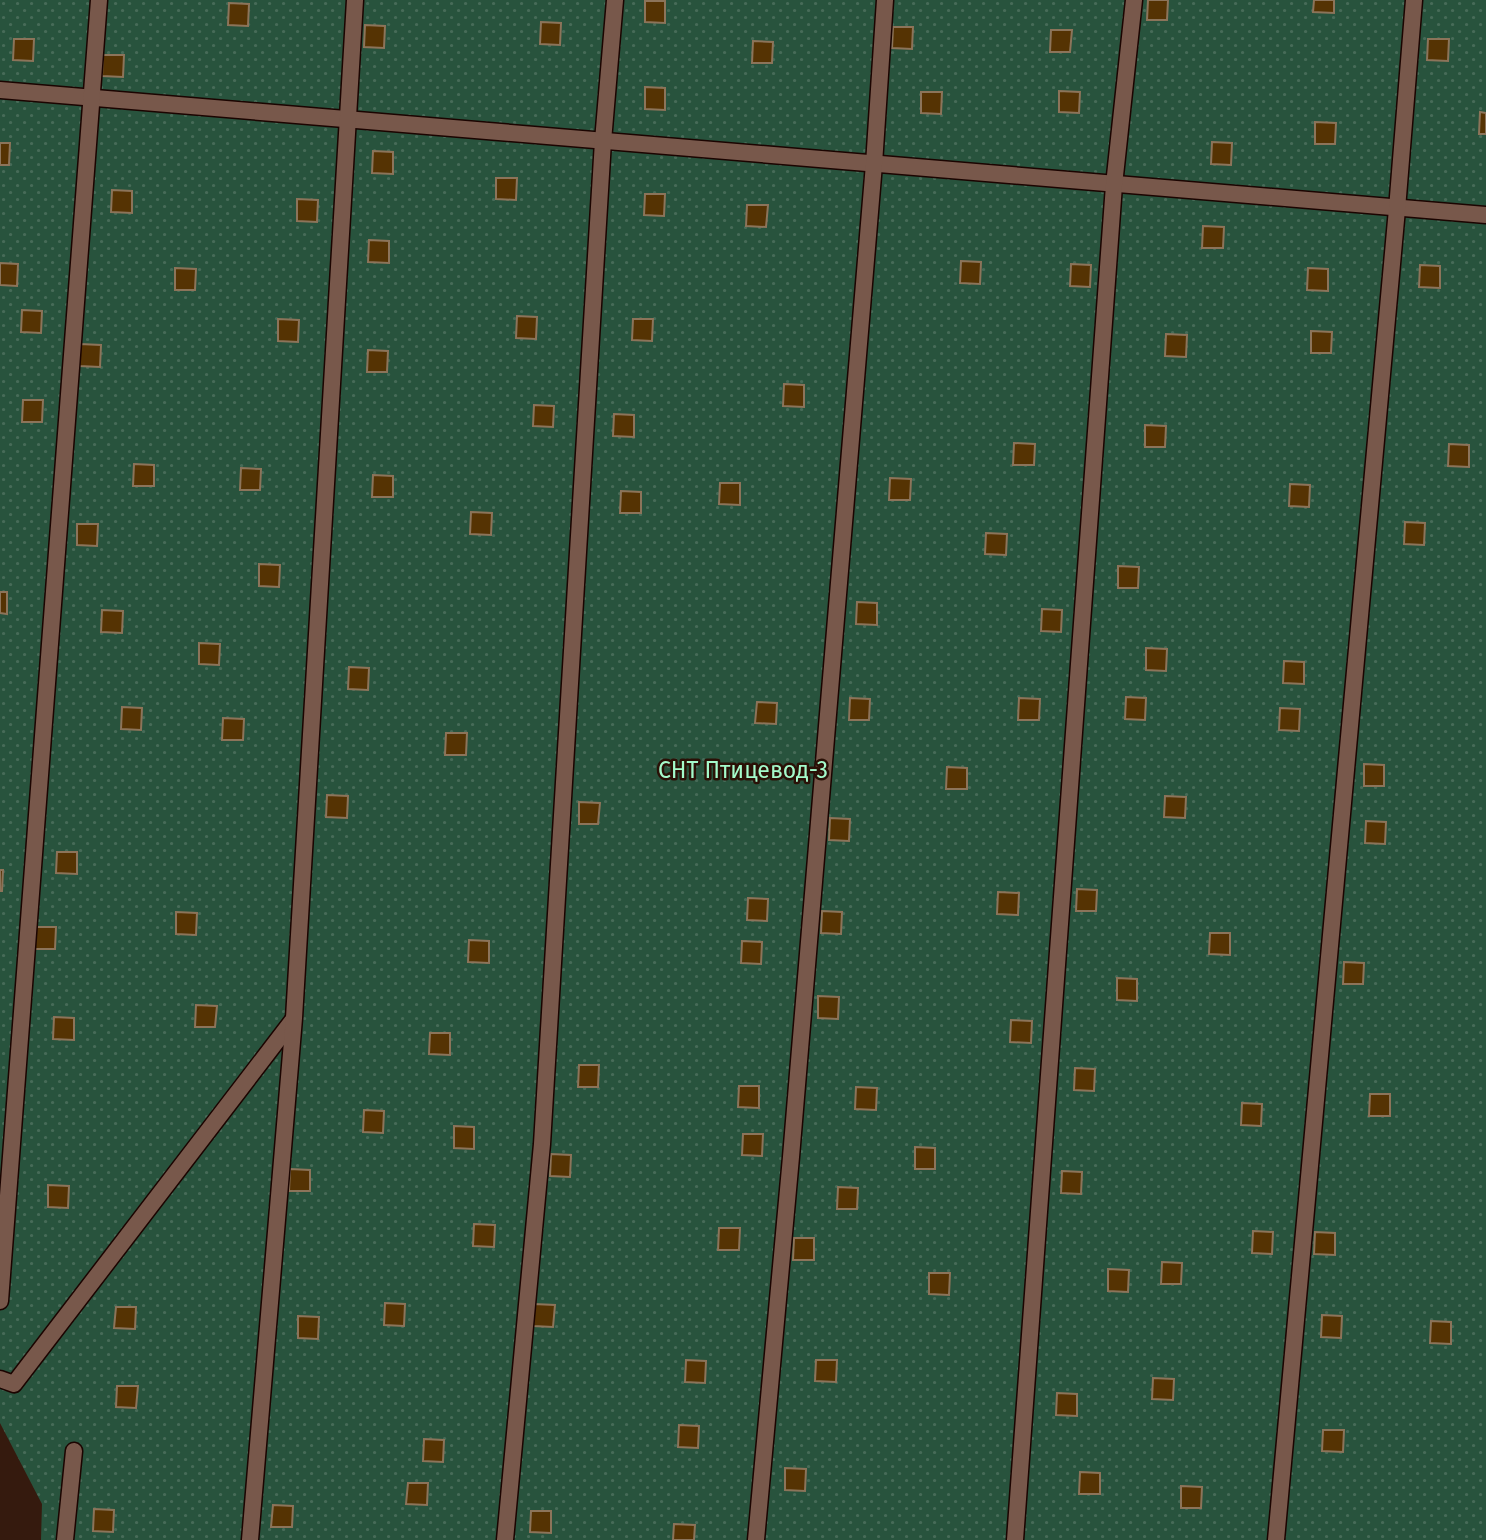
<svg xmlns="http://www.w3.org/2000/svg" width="1486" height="1540" viewBox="0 0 1486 1540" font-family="'Fira Sans',sans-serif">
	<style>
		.grass { fill: url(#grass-dots) }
		.building { fill: #553303; stroke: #8c745a; stroke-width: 2 }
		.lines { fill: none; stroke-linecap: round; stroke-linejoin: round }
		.lane-casing { stroke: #1b0400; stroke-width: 19 }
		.lane { stroke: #78584b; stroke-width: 16 }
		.labels { text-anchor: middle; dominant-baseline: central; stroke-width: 5; stroke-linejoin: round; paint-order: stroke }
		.park-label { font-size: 23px; fill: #a4facb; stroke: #2a1006 }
	</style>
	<defs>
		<pattern id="grass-dots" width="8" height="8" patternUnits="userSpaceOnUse" patternTransform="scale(1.75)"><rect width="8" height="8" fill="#28533d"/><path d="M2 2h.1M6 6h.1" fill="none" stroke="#476b58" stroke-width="1.8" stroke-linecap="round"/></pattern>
	</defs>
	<rect width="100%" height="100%" fill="#351a0e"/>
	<!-- grass -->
	<path class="grass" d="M0 0H1486V1540H41L42 1504 0 1423Z"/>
	<!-- building -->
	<g class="building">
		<path d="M1148 0H1168L1167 20H1147Z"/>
		<path d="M1314 0H1334V13L1313 12Z"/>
		<path d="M645 1H665V23L645 22Z"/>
		<path d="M229 3 249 4 248 26 228 25Z"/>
		<path d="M541 22 561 23 560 45 540 44Z"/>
		<path d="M365 25 385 26 384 48 364 47Z"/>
		<path d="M893 27H913L912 49 892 48Z"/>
		<path d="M1051 30H1072L1070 52H1050Z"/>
		<path d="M14 39H34L33 61 13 60Z"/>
		<path d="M1428 39H1449L1448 61 1427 60Z"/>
		<path d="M753 41 773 42 772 63H752Z"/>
		<path d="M103 55H124L123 77 102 76Z"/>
		<path d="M645 87 665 88V110L645 109Z"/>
		<path d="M1059 91 1080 92 1079 113 1059 112Z"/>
		<path d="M921 92H942L941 114 921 113Z"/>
		<path d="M1480 112 1486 113V134H1479Z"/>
		<path d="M1315 122 1336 123 1335 144H1315Z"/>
		<path d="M1212 142 1232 143 1231 165 1211 164Z"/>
		<path d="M0 143H10L9 165H0Z"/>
		<path d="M373 151 393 152V174L372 173Z"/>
		<path d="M496 178H517L516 200 496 199Z"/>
		<path d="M112 190 132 191V213L111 212Z"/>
		<path d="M645 194H665L664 216 644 215Z"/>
		<path d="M297 199 318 200 317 222 297 221Z"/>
		<path d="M747 205H768L766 227 746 226Z"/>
		<path d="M1203 226 1224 227 1223 248H1202Z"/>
		<path d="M369 240 389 241V263L368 262Z"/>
		<path d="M961 261 981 262 980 284 960 283Z"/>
		<path d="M0 263 18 264 17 286 0 285Z"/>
		<path d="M1071 264 1091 265 1090 287 1070 286Z"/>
		<path d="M1420 265 1440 266V288L1419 287Z"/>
		<path d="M175 268 196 269 195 290H175Z"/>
		<path d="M1308 268 1328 269V291L1307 290Z"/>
		<path d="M22 310 42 311 41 333 21 332Z"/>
		<path d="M517 316 537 317 536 339 516 338Z"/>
		<path d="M278 319 299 320 298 342 278 341Z"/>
		<path d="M633 319H653L652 341 632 340Z"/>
		<path d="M1311 331 1332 332 1331 353H1311Z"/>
		<path d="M1166 334 1187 335 1186 357 1165 356Z"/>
		<path d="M80 344 101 345 100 367 79 366Z"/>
		<path d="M368 350 388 351 387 372H367Z"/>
		<path d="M784 384 804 385V407L783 406Z"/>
		<path d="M23 400H43L42 422H22Z"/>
		<path d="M534 405 554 406 553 427 533 426Z"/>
		<path d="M614 414 634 415V437L613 436Z"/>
		<path d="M1145 425 1166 426 1165 447H1145Z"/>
		<path d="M1014 443 1035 444 1034 465H1013Z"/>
		<path d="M1449 444 1469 445V467L1448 466Z"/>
		<path d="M134 464 154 465V486H133Z"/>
		<path d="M241 468 261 469 260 490H240Z"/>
		<path d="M373 475 393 476V497H372Z"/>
		<path d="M890 478 911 479 910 500H889Z"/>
		<path d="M720 483H740V505L719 504Z"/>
		<path d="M1290 484 1310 485 1309 507 1289 506Z"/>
		<path d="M621 491 641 492V513H620Z"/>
		<path d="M471 512 492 513 491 535 470 534Z"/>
		<path d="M1405 522 1425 523 1424 545 1404 544Z"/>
		<path d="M77 524H98L97 546 77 545Z"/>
		<path d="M986 533 1007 534 1006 555 985 554Z"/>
		<path d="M259 564 280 565 279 587 259 586Z"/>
		<path d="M1118 566 1139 567 1138 588H1118Z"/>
		<path d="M0 592H7V614L0 613Z"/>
		<path d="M857 602 877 603V625L856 624Z"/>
		<path d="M1042 609 1062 610 1061 632 1041 631Z"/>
		<path d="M102 610 123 611 122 633 101 632Z"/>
		<path d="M199 643 220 644 219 665 199 664Z"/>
		<path d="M1146 648 1167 649 1166 671 1146 670Z"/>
		<path d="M1284 661 1304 662V684L1283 683Z"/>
		<path d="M349 667 369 668 368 690 348 689Z"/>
		<path d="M1126 697 1146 698 1145 720 1125 719Z"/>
		<path d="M850 698 870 699 869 720H849Z"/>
		<path d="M1019 698 1040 699 1039 720H1018Z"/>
		<path d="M757 702 777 703 776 724 755 723Z"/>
		<path d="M122 707 142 708 141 730 121 729Z"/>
		<path d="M1280 708 1300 709 1299 731 1279 730Z"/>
		<path d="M223 718 244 719 243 740H222Z"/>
		<path d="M446 733H467L466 755H445Z"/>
		<path d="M1364 764 1384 765V786H1364Z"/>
		<path d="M947 767 967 768V789H946Z"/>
		<path d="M327 795 348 796 347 818 326 817Z"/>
		<path d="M1165 796 1186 797 1185 818 1164 817Z"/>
		<path d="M579 802 600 803 598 824H579Z"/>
		<path d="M830 818 850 819 849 841 829 840Z"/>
		<path d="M1366 821 1386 822 1385 844 1365 843Z"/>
		<path d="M57 852H77V874L56 873Z"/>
		<path d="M0 870H3L2 891H0Z"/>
		<path d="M1077 889 1097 890 1096 911H1076Z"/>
		<path d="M998 892 1019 893 1018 915 997 914Z"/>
		<path d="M748 898 768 899 767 921 747 920Z"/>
		<path d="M822 911 842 912 841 934 821 933Z"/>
		<path d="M176 912 197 913 196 935 176 934Z"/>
		<path d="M35 927H56L55 949H35Z"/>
		<path d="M1210 933H1230V955L1209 954Z"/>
		<path d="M469 940 489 941V963L468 962Z"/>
		<path d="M742 941 762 942 761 964 741 963Z"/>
		<path d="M1344 962 1364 963 1363 984H1343Z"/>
		<path d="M1117 978 1137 979V1001L1117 1000Z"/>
		<path d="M818 996 839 997 838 1019 818 1018Z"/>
		<path d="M196 1005 217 1006 215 1027H195Z"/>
		<path d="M54 1017 74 1018V1040L53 1039Z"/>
		<path d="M1011 1020 1032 1021 1031 1043 1010 1042Z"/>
		<path d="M430 1033H450V1055L429 1054Z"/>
		<path d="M579 1065H599L598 1087H578Z"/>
		<path d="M1075 1068 1095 1069 1094 1091 1074 1090Z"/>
		<path d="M739 1086H759V1108L738 1107Z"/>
		<path d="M856 1087 877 1088 876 1110 855 1109Z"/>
		<path d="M1370 1094H1390V1116H1369Z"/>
		<path d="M1242 1103 1262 1104 1261 1126 1241 1125Z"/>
		<path d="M364 1110 384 1111 383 1133 363 1132Z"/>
		<path d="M454 1126 474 1127V1149L454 1148Z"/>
		<path d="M743 1134H763L762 1156 742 1155Z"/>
		<path d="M915 1147 935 1148V1169H915Z"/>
		<path d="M551 1154 571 1155 570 1177 550 1176Z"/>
		<path d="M290 1169 310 1170V1191H289Z"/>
		<path d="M1062 1171 1082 1172 1081 1194 1061 1193Z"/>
		<path d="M48 1185 69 1186 68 1208 48 1207Z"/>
		<path d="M838 1187 858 1188 857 1209H837Z"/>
		<path d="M474 1224 495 1225 494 1247 473 1246Z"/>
		<path d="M719 1228H740L739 1250H718Z"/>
		<path d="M1253 1231 1273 1232 1272 1254 1252 1253Z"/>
		<path d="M1315 1232 1335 1233V1255L1314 1254Z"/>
		<path d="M794 1238H814V1260H793Z"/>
		<path d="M1162 1262 1182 1263 1181 1284H1161Z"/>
		<path d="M1108 1269 1129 1270 1128 1292 1108 1291Z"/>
		<path d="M929 1273H950L949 1295 929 1294Z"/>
		<path d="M385 1303 405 1304 404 1326 384 1325Z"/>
		<path d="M534 1304 555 1305 553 1327 533 1326Z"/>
		<path d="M116 1307H136L135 1329 114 1328Z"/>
		<path d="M1322 1315 1342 1316 1341 1338 1321 1337Z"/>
		<path d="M298 1316 319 1317 318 1339 298 1338Z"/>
		<path d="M1431 1321 1451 1322V1344L1430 1343Z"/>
		<path d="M686 1360 706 1361 705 1383 685 1382Z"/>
		<path d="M816 1360H837L836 1382 815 1381Z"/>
		<path d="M1153 1378 1174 1379 1173 1400 1152 1399Z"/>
		<path d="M117 1386H138L136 1408 116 1407Z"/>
		<path d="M1057 1393 1077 1394V1416L1056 1415Z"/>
		<path d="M679 1425 699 1426 698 1448 678 1447Z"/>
		<path d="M1323 1430H1344L1343 1452 1322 1451Z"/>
		<path d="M424 1439 444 1440 443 1462 423 1461Z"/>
		<path d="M785 1468 806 1469 805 1491 785 1490Z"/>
		<path d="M1080 1472 1100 1473V1494H1079Z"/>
		<path d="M408 1483H428L427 1505 406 1504Z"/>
		<path d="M1181 1486 1202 1487 1201 1508H1181Z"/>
		<path d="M273 1505 293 1506 292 1527H271Z"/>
		<path d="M94 1509 114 1510 113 1532 93 1531Z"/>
		<path d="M531 1511H551V1533L530 1532Z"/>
		<path d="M674 1524 695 1525 694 1540H673Z"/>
	</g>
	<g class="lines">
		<!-- lane casing -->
		<g class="lane-casing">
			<g id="lane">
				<path d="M0 90 1486 215"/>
				<path d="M0 1301 99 0"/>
				<path d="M0 1379 14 1384 293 1020"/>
				<path d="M65 1540 74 1451"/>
				<path d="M250 1540 294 1018 355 0"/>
				<path d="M505 1540 542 1144 603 141 615 0"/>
				<path d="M756 1540 791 1157 874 164 885 0"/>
				<path d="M1015 1540 1114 185 1134 0"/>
				<path d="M1276 1540 1397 209 1414 0"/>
			</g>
		</g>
		<!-- lane -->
		<use href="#lane" class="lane"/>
	</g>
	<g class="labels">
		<!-- park labels -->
		<g class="park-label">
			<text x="743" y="770">СНТ Птицевод-3</text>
		</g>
	</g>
</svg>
